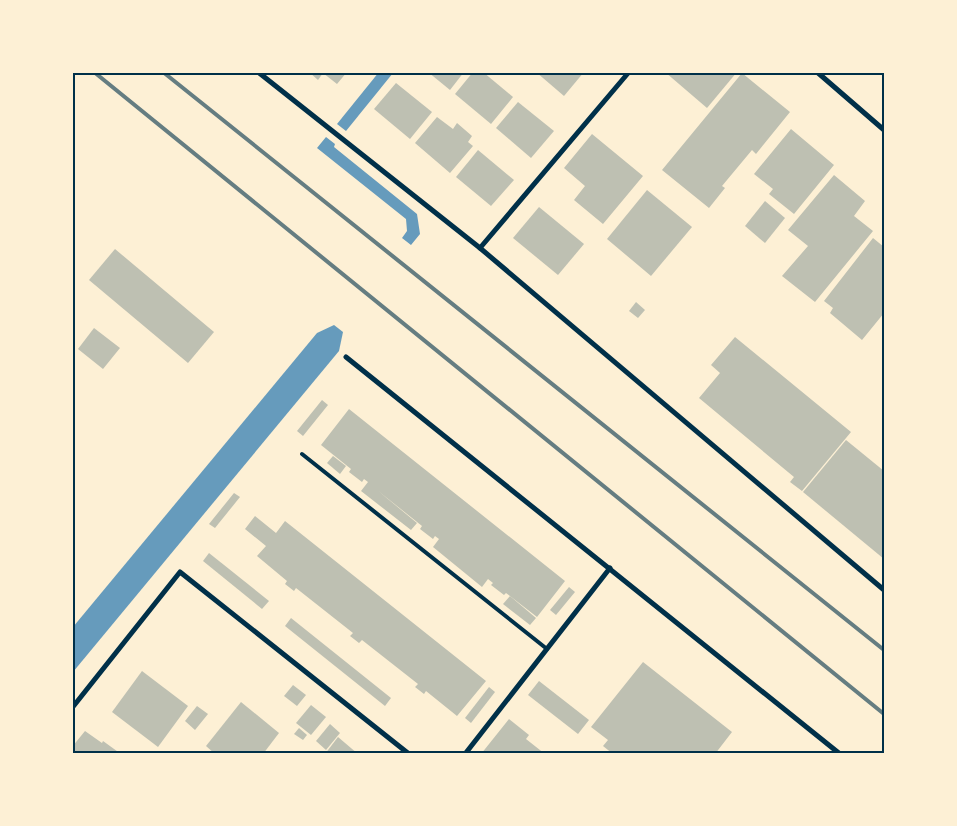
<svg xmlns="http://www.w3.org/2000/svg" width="957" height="826" viewBox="0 0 957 826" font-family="Poppins,sans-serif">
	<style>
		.water { fill: #669bbc }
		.building { fill: #bec0b2 }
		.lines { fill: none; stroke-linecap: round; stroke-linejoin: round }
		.service { stroke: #003049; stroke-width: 4 }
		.minor { stroke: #003049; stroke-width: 5 }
		.rail { stroke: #657d81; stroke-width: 4 }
		.neatline { fill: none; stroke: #003049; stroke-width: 2 }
	</style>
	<rect width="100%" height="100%" fill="#fdf0d5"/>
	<!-- water -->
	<g class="water">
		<path d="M379 72 393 73 346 131 337 124Z"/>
		<path d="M326 137 335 144 334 147 417 214 420 234 411 245 402 238 407 231 406 219 317 148Z"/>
		<path d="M334 325 343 332 339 351 73 672V627L317 333Z"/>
	</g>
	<!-- building -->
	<g class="building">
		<path d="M309 72H347L337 84 323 73 318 80Z"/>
		<path d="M428 72H464L450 90Z"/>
		<path d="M473 72H483L513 97 491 124 455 94Z"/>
		<path d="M536 72H584L564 96Z"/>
		<path d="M665 72H737L707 108Z"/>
		<path d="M742 73 790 112 756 154 752 150 722 186 725 188 709 208 662 170Z"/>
		<path d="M396 83 432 112 410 139 374 109Z"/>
		<path d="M518 102 554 131 531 158 496 128Z"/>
		<path d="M437 117 453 129 457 123 472 136 468 142 473 146 450 173 415 143Z"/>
		<path d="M791 129 834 165 794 214 769 194 773 189 754 174Z"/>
		<path d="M592 134 643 176 603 224 574 200 585 186 564 168Z"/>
		<path d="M478 150 514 180 491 206 456 177Z"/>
		<path d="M834 175 865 201 854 216 873 231 815 302 782 276 808 246 788 230Z"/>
		<path d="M647 190 692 227 651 276 607 239Z"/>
		<path d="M765 201 785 218 765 243 745 226Z"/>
		<path d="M539 207 584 244 558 275 513 238Z"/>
		<path d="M873 238 884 247V313L862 340 830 313 833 308 824 301Z"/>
		<path d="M115 249 214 332 188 363 89 280Z"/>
		<path d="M636 302 645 310 638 318 629 311Z"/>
		<path d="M94 328 120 348 103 369 78 349Z"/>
		<path d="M735 337 851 432 802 491 790 482 794 477 699 398 720 373 711 365Z"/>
		<path d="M322 400 328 405 303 436 297 431Z"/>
		<path d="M349 409 565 581 537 617 506 593 504 595 491 585 493 583 488 579 482 587 433 547 439 539 435 536 433 539 420 529 422 526 377 490 417 523 411 530 361 491 368 482 364 479 362 482 349 472 351 469 321 445Z"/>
		<path d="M846 440 884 471V559L803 492Z"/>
		<path d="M333 456 346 466 340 474 327 463Z"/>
		<path d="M234 493 240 497 215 528 209 524Z"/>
		<path d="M255 516 276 533 285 521 486 681 457 716 426 691 424 694 415 687 418 684 362 640 359 643 350 636 353 633 296 588 294 591 285 584 287 581 257 556 266 546 245 529Z"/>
		<path d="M209 553 269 601 262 609 203 561Z"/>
		<path d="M569 587 575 592 556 615 550 610Z"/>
		<path d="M510 596 536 618 530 625 503 604Z"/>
		<path d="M291 618 391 698 385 706 285 626Z"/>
		<path d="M643 662 732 732 715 754H613L603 746 608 740 591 727Z"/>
		<path d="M142 671 188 706 158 747 112 712Z"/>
		<path d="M539 681 589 720 578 734 528 695Z"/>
		<path d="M293 685 306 695 297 706 284 696Z"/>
		<path d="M489 687 495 692 471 723 465 718Z"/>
		<path d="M241 702 279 733 263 754H215L206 746Z"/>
		<path d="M311 705 326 717 311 735 296 723Z"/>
		<path d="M197 706 208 714 195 730 185 721Z"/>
		<path d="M509 719 529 735 526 739 545 754H481Z"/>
		<path d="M330 724 340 733 326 750 316 741Z"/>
		<path d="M299 728 307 735 303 740 294 734Z"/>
		<path d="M85 731 102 743 103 741 121 754H72V747Z"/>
		<path d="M338 737 358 754H325Z"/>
	</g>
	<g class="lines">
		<!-- service -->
		<path class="service" d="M302 454 547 649"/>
		<!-- minor -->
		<g class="minor">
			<path d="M258 72 480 248 884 590"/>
			<path d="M817 72 884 130"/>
			<path d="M480 248 629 72"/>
			<path d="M346 357 840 754"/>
			<path d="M72 708 180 572 409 754"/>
			<path d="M465 754 610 568"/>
		</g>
		<!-- rail -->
		<g class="rail">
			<path d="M94 72 884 714"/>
			<path d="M163 72 884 650"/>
		</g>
	</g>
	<!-- border -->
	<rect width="957" height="826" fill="none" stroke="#fdf0d5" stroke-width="148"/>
	<rect x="74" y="74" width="809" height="678" class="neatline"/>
</svg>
